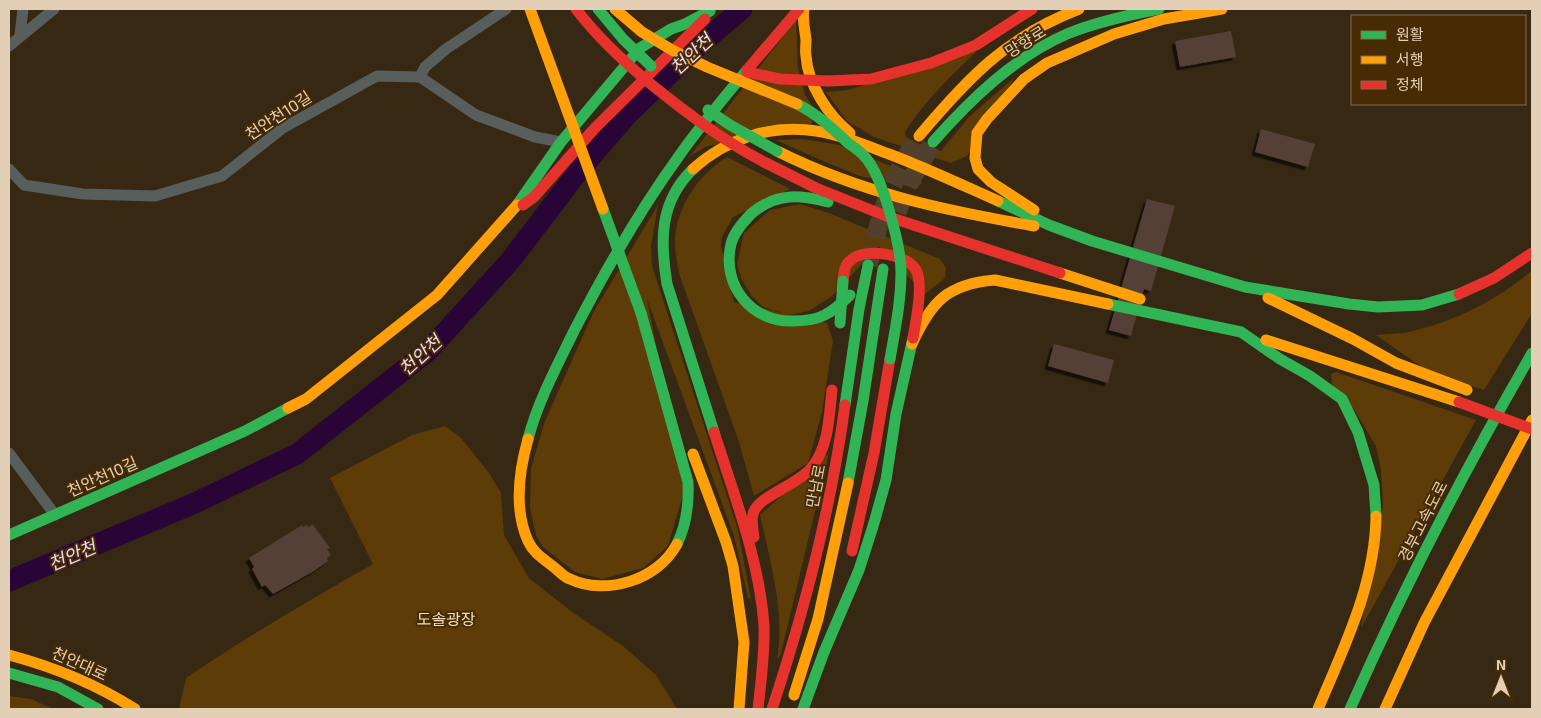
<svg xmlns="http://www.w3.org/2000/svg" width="1541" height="718" viewBox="0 0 1541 718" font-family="'Exo 2','Noto Sans KR',sans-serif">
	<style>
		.green { fill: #5d3c07 }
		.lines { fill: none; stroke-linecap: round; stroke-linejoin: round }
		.river { stroke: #290537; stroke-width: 21 }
		.building { fill: #543f38; filter: url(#shadow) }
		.primary-tunnel { stroke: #51412c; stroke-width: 19; stroke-dasharray: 19 9; stroke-linecap: butt }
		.street { stroke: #585e5b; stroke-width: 11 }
		.fast { stroke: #30b455; stroke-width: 11 }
		.slow { stroke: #ff9f0a; stroke-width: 11 }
		.jam { stroke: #e5322d; stroke-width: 11 }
		.fast-bridge { stroke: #30b455; stroke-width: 11 }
		.slow-bridge { stroke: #ff9f0a; stroke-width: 11 }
		.jam-bridge { stroke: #e5322d; stroke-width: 11 }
		.labels { text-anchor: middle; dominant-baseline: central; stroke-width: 4; stroke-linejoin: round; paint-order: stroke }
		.street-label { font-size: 16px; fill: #e3ceb6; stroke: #462b05 }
		.park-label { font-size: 16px; fill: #f7dbbb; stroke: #462b05 }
		.water-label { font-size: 18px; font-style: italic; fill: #ecd8fc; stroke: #462b05 }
	</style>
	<defs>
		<filter id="shadow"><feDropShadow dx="-3.5" dy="3.5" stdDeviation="0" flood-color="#0009"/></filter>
	</defs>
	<rect width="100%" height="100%" fill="#372814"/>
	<!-- green -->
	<g class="green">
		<path d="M796 20 798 68 805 95 813 107 812 127 707 146 690 156Z"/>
		<path d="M979 49C952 75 925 100 905 132L906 137 933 151H941L969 117 1015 77 967 156 951 163 874 137 847 121 826 92 848 90Z"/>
		<path d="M803 139 839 145 920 178 922 183 917 188 860 176 823 161 776 140Z"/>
		<path d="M727 157 790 189 733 217 722 237 721 246 734 302 827 323 833 341 822 412 808 463 754 496 739 442 680 276C677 264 675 253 675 241 676 207 699 174 727 157Z"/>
		<path d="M800 204 829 213 940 259 946 268 945 278 925 294 879 246 832 296 809 311 789 315 763 307 751 295 741 278 737 264 744 233 770 210Z"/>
		<path d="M658 205 651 246 652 266 738 530 751 600 748 598 734 536 647 299 684 491 668 546 643 568 602 579 575 572 543 547 536 535 530 508 531 468 545 421 593 313Z"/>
		<path d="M1532 270V313L1484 390 1432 374 1376 335C1385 334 1394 334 1403 333 1449 324 1497 301 1532 270Z"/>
		<path d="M1336 372 1476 420 1361 628 1383 505 1381 470 1376 446 1355 411 1332 384 1331 374Z"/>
		<path d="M445 426 461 438 489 473 501 493 504 535 529 578 572 612 623 646 656 675 677 709H179L186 678C246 637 310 600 373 564L330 478 412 435Z"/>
		<path d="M829 453 781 653 779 658H777C786 617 769 555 760 515Z"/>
		<path d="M9 696 31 699 53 709H9Z"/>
	</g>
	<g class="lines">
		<!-- river -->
		<path class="river" d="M9 581 195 503 297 454 428 351 510 261 578 172 627 115 703 42 742 9"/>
	</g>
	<!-- building -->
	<g class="building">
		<path d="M1231 31 1236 57 1180 67 1175 41Z"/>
		<path d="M1261 129 1315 144 1308 167 1255 152Z"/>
		<path d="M1147 199 1175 206 1151 291 1144 289 1131 336 1109 330Z"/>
		<path d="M1054 344 1114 360 1108 383 1048 366Z"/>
		<path d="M302 525 303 527 307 525 308 527 313 525 330 548 327 549 331 555 327 558 328 561 314 571 273 594 265 585 262 587 252 569 254 567 249 558Z"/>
	</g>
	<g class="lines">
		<!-- primary-tunnel -->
		<g class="primary-tunnel">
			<path d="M897 212 909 183 933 142"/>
			<path d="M868 265C881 215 890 179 919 136"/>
		</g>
		<!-- street -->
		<g class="street">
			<path d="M20 35 23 9"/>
			<path d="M9 46 54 9"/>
			<path d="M420 77 425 67 446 49 506 9"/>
			<path d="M9 169 24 185 83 194 155 196 222 176 283 128 377 76 420 77 476 115 535 137 561 142"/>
			<path d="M9 453 55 515"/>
		</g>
		<!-- fast -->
		<g class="fast">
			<path d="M933 142C970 100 1014 57 1067 34 1096 22 1128 15 1159 9"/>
			<path d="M693 169C659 202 660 241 667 284L714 432"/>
			<path d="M998 201 1049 225 1092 241 1245 287 1349 304 1378 307 1422 305 1459 294"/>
			<path d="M828 202C816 199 803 196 790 197 776 198 763 204 752 213 743 222 734 232 731 244 721 285 752 323 793 321 820 321 831 314 850 295"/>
			<path d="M517 205 561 142 640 48 671 29 685 24 710 11"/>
			<path d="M1108 304 1241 332 1280 359 1310 376 1342 399 1358 432 1374 485 1376 516"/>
			<path d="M641 313 688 482C689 504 687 524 677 544"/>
			<path d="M845 405 859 309 868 265"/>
			<path d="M528 439C538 401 557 366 574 331 605 271 639 211 679 156 700 126 724 98 747 70"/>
			<path d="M848 483 863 401 883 269"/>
			<path d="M9 535 245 431 288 408"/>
			<path d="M9 673 58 687 98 709"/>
			<path d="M803 709 824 652 859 570 874 523 886 480 896 414 913 338"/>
			<path d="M1350 709C1404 587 1465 469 1532 353"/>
		</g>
		<!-- slow -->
		<g class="slow">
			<path d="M804 9C802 20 805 29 806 40 806 46 805 51 806 56 808 85 828 115 850 133"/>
			<path d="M919 136C968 78 1006 37 1079 9"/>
			<path d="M777 151C861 193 943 210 1034 226"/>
			<path d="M693 169C726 139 771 124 816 131 841 135 865 145 889 154 926 168 962 185 998 201"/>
			<path d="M1034 210 991 182 978 169 975 158 977 133 987 119 1024 79 1047 63 1114 34 1164 19 1222 9"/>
			<path d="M1060 273 1140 299"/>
			<path d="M1268 298 1353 339 1396 363 1467 390"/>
			<path d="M1266 340 1459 402"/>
			<path d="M912 344C931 302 947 284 995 280L1108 304"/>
			<path d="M288 408 306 399 437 295 517 205"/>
			<path d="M528 439C519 471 514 510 528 541 534 554 544 559 555 568 560 572 564 577 570 579 606 596 658 580 677 544"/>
			<path d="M693 454 726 542 733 566 744 642 739 709"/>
			<path d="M9 655C54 667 96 684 135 709"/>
			<path d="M794 695 818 619 848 483"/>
			<path d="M1318 709C1344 647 1375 585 1376 516"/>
			<path d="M1385 709 1424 623 1532 420"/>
		</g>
		<!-- jam -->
		<g class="jam">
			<path d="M747 70 799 9"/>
			<path d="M828 81 871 79 931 63 976 45 1032 9"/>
			<path d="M766 163 816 188 886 216 1060 273"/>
			<path d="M523 205 534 197 595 128 705 19"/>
			<path d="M843 281C844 273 844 265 851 260 864 247 910 254 917 272 923 288 916 320 913 338"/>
			<path d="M1459 294 1494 278 1532 253"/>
			<path d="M714 432C734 495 759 558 764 625 765 653 761 681 758 709"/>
			<path d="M754 537C753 530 751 521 753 514 757 496 799 485 812 467 829 446 829 416 832 390"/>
			<path d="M852 551 874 453 890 359"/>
			<path d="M772 709C805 609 831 509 845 405"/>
		</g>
		<!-- fast-bridge -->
		<g class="fast-bridge">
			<path d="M598 9 623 39 651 66"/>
			<path d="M797 104C817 114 832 128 848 143 854 147 861 152 866 158 883 178 901 246 901 272 901 302 895 330 890 359"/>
			<path d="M708 110 730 125 777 151"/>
			<path d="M603 209 641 313"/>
			<path d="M840 323 843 281"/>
		</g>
		<!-- slow-bridge -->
		<g class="slow-bridge">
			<path d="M530 9 603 209"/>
			<path d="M615 9 642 32 672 50 707 67 797 104"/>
		</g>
		<!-- jam-bridge -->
		<g class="jam-bridge">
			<path d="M576 9C598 38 624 62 652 85 688 114 725 142 766 163"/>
			<path d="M747 72 780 79 828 81"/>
			<path d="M1459 402 1532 429"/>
		</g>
	</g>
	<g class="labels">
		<!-- street labels -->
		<g class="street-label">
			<text transform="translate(1025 41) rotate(-32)">망향로</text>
			<text transform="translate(278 115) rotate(-33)">천안천10길</text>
			<text transform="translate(102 476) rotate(-24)">천안천10길</text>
			<text transform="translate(815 486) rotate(-79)">만남로</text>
			<text transform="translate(1422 521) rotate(-63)">경부고속도로</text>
			<text transform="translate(80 663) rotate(24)">천안대로</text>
		</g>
		<!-- park labels -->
		<g class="park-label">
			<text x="446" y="618">도솔광장</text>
		</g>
		<!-- water labels -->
		<g class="water-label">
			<text transform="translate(691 54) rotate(-43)">천안천</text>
			<text transform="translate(420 355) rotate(-42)">천안천</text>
			<text transform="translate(72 555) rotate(-23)">천안천</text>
		</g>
	</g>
	<!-- border -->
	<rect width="1541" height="718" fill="none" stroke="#e3ceb6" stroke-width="20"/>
	<!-- legend -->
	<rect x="1351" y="15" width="175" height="90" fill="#462b05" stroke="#856c4c"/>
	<rect x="1361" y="31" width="25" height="8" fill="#30b455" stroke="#856c4c"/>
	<text x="1396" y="40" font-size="15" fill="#e3ceb6">원활</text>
	<rect x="1361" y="56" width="25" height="8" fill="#ff9f0a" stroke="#856c4c"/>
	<text x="1396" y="65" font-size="15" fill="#e3ceb6">서행</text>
	<rect x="1361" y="81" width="25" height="8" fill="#e5322d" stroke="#856c4c"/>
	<text x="1396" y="90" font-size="15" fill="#e3ceb6">정체</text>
	<!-- north arrow -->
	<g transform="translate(1501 678)" stroke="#462b05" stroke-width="4" paint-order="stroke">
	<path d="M0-4L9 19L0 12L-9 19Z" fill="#e3ceb6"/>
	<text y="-8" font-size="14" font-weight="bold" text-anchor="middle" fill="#e3ceb6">N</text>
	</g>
</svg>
